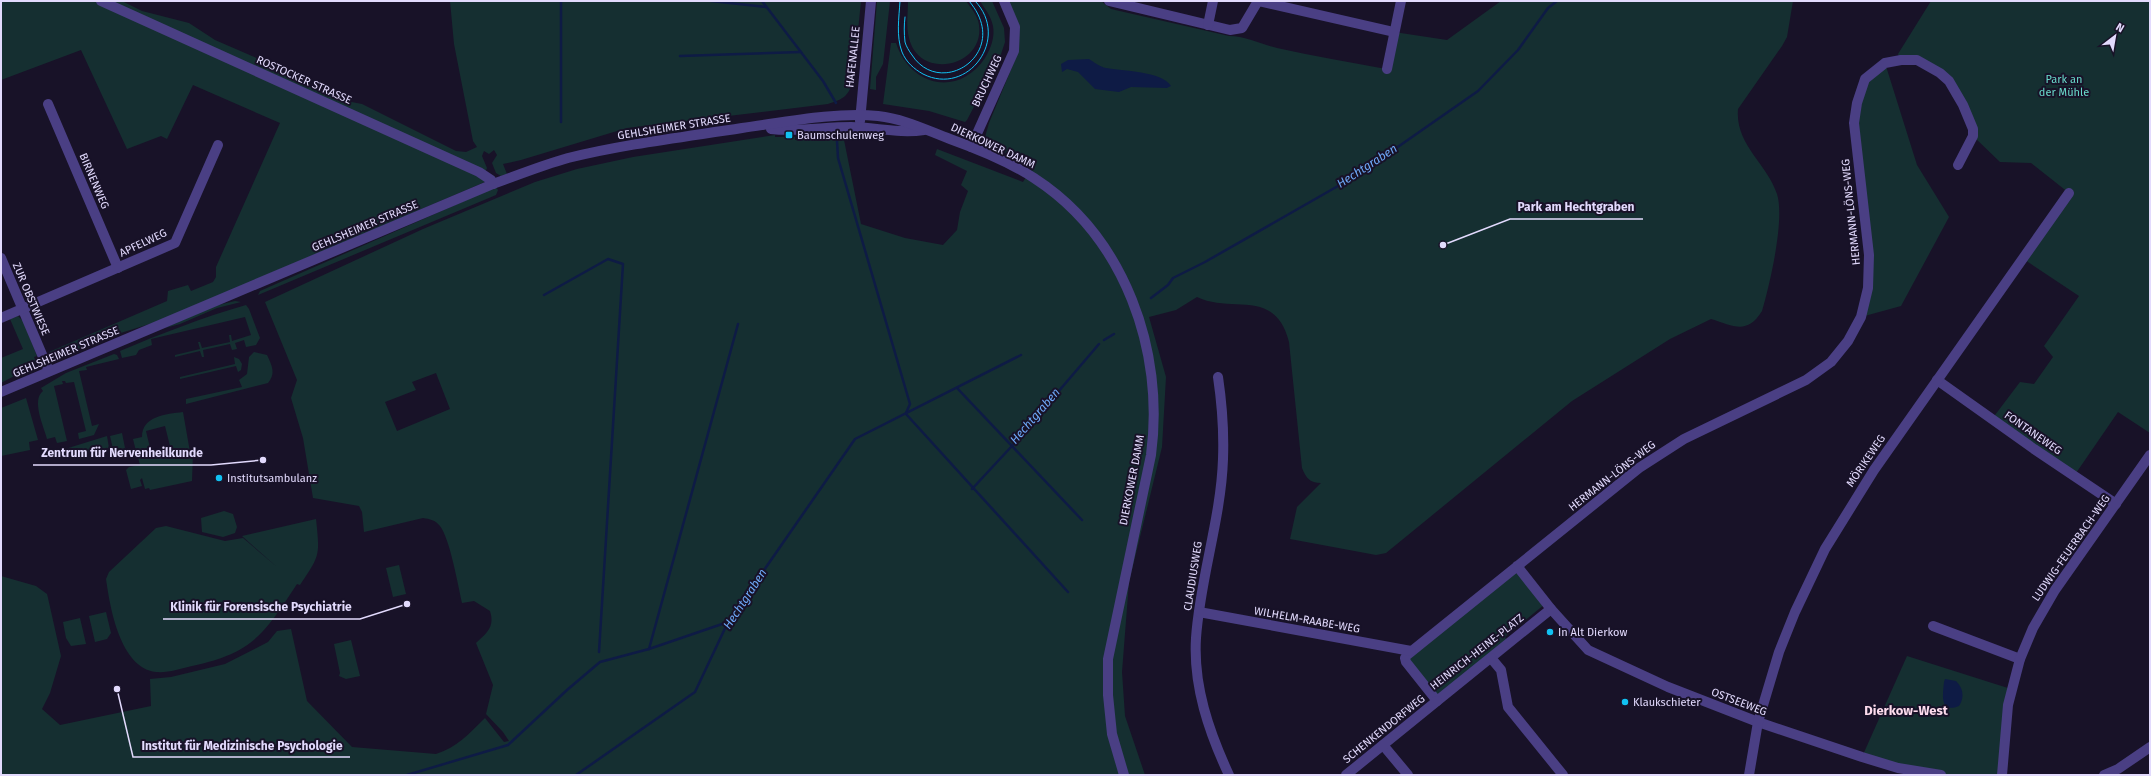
<svg xmlns="http://www.w3.org/2000/svg" width="2151" height="776" viewBox="0 0 2151 776" font-family="'Fira Sans',sans-serif">
	<style>
		.green { fill: #152f31; fill-rule: evenodd }
		.water { fill: #0e1b45 }
		.lines { fill: none; stroke-linecap: round; stroke-linejoin: round }
		.stream { stroke: #0e1b45; stroke-width: 2.5 }
		.minor { stroke: #4a3f84; stroke-width: 10 }
		.tram { stroke: #11c1f2; stroke-width: 1 }
		.poi-dot { fill: #11c1f2; stroke: #181228; stroke-width: 1.5 }
		.labels { text-anchor: middle; dominant-baseline: central; stroke-width: 4; stroke-linejoin: round; paint-order: stroke }
		.street-label { font-size: 11px; fill: #e2dafd; stroke: #181228 }
		.park-label { font-size: 11px; fill: #69dacb; stroke: #181228 }
		.poi-label { font-size: 11px; fill: #e2dafd; stroke: #181228; text-anchor: start }
		.water-label { font-size: 12px; font-style: italic; fill: #6ea8f7; stroke: #181228 }
		.quarter-label { font-size: 13px; font-weight: bold; fill: #fddced; stroke: #181228 }
		.leader { fill: none; stroke: #e2dafd; stroke-width: 1.5 }
		.callout-dot { fill: #e2dafd; stroke: #181228; stroke-width: 1.5 }
		.callout-label { font-size: 12px; text-anchor: middle; font-weight: bold; fill: #e2dafd; stroke: #181228; stroke-width: 4; stroke-linejoin: round; paint-order: stroke }
	</style>
	<rect width="100%" height="100%" fill="#181228"/>
	<!-- green -->
	<g class="green">
		<path d="M1 1H122L142 11 189 23 215 40 261 60 291 78 341 100 362 104 456 151 466 152 477 147 473 141 454 44 450 1H861L853 81C848 97 843 99 828 104L627 128 521 160 503 164 507 174 501 176 496 173 492 163 497 155 494 150 489 154 484 151 482 156 487 168 483 177 485 182 156 322 111 336 58 358 50 356 49 352 167 301 168 291 188 285 191 291 213 282 216 277V267L280 123 193 85 167 139 161 136 127 149 81 50 1 80Z"/>
		<path d="M877 1H890L883 64 876 77V90L870 89Z"/>
		<path d="M908 1H966C971 8 978 16 979 25 985 67 919 81 909 38 906 26 908 13 908 1Z"/>
		<path d="M980 1H992L1004 28 1005 42 1000 57 967 120 965 122 929 111 883 104 891 43H896C910 86 958 98 985 58 991 48 995 37 993 26 991 16 985 9 980 1Z"/>
		<path d="M1008 1H1101L1111 9 1229 36C1245 36 1261 44 1277 48 1313 56 1350 62 1386 69L1394 32 1447 40 1501 1H1793L1787 37 1782 46 1738 109C1735 145 1767 163 1777 194 1785 219 1770 284 1762 311 1747 335 1734 326 1711 319L1670 339 1572 401 1386 553 1376 555 1290 539 1297 507 1321 483C1310 483 1306 478 1302 468L1289 342C1275 287 1232 314 1197 297L1176 310 1149 317 1166 377 1162 447 1129 582 1122 672 1125 716 1145 775H1V576L36 586 47 594 48 598 61 656 50 693 42 709 60 725 151 706 150 679 171 677 225 664 268 642 277 631 291 629 307 701 352 747 436 754C456 748 470 733 485 718L504 742 509 741 503 732 486 714 493 685 476 643C487 633 495 627 490 611L474 601 462 603C458 585 450 539 440 526 435 520 430 519 423 518L364 532 362 512 359 506 313 498 303 438 291 398 297 380 265 302 423 229 535 182 577 169 633 157 775 135V137H795V140H799L802 136 824 133V137L843 135 861 224 905 238 943 245 957 230 960 212 968 191 961 185 967 171 935 155 937 149 1023 182 1032 167 991 145 985 137 989 123 1017 55ZM436 373 450 409 397 431 385 402 416 390 412 382Z"/>
		<path d="M1931 1H2150V433L2118 412 2074 476 1992 419 2020 382 2034 384 2053 357 2044 346 2079 296 2022 258 2069 193 2031 163 2000 162 1973 136V129L1940 73 1899 57 1898 54Z"/>
		<path d="M1885 63 1917 165 1949 217 1901 306 1861 317 1868 288 1857 103 1865 79Z"/>
		<path d="M496 187 498 190 496 195 258 295 260 291Z"/>
		<path d="M235 301 241 302 217 308 180 324 165 328 214 306Z"/>
		<path d="M246 305 249 309 260 338 256 345 246 347 244 340 235 343 237 349 232 350 230 344 203 350 204 357H202L200 351 175 357V355L200 349 198 342H200L202 348 230 342 229 335H231L232 341 251 335 245 317 151 339 152 345 139 350 136 355 122 358 120 351C160 334 204 317 246 305Z"/>
		<path d="M18 316 23 321 37 356 34 357 37 364 1 383V358L23 349 10 319Z"/>
		<path d="M254 352 267 355C272 366 276 373 268 383L186 404V399L242 387 239 380 247 374 249 357Z"/>
		<path d="M114 354 117 355 119 359 86 367 87 370 79 371 92 426 99 424 94 435 79 439 78 433 86 431 74 382 66 383 65 381H62L63 384 54 386 67 441 57 443 55 437 47 439C44 427 31 400 43 391L41 388 66 373Z"/>
		<path d="M234 357 239 359 242 364 241 370 238 372 236 366 180 379V377L235 364Z"/>
		<path d="M26 398 38 440 29 442 30 450 1 456V408Z"/>
		<path d="M183 412 190 452H193L192 481 150 490 149 488 145 489 142 478 140 480 142 486 131 489 126 470 129 467 140 465 137 454 170 446 165 426 146 431 150 448 136 451 133 439 142 437C142 416 166 414 183 412Z"/>
		<path d="M122 433 126 453H121V448L113 449 110 436Z"/>
		<path d="M107 436 109 448 67 456 65 449Z"/>
		<path d="M224 511 233 514 237 527 235 533 223 537 202 532 201 518Z"/>
		<path d="M316 519C320 556 320 555 300 585L297 584C264 634 253 653 192 666 180 669 168 673 156 672 120 668 110 607 106 579L109 572 156 528 166 526 225 541 243 538 277 567 242 536Z"/>
		<path d="M399 565 406 594 393 597 386 568Z"/>
		<path d="M1514 572 1521 575 1545 604 1505 637 1507 640 1441 694H1437L1410 663V656Z"/>
		<path d="M106 612 111 633 107 639 95 642 89 616Z"/>
		<path d="M80 618 86 644 71 646 66 638 63 622Z"/>
		<path d="M351 640 360 676 346 679 339 676 340 673 334 644Z"/>
		<path d="M1907 656 2011 689 2002 775H1941L1862 757Z"/>
	</g>
	<!-- water -->
	<g class="water">
		<path d="M1089 59C1094 62 1100 67 1106 68 1122 71 1162 71 1171 86L1167 88 1131 87 1119 92 1095 89 1078 72 1067 69 1062 72 1061 64 1068 60Z"/>
		<path d="M1945 679 1956 681C1963 688 1965 697 1959 706 1939 714 1943 694 1944 682Z"/>
	</g>
	<g class="lines">
		<!-- stream -->
		<g class="stream">
			<path d="M561 1V122"/>
			<path d="M711 1 766 7"/>
			<path d="M762 1 823 81 836 103"/>
			<path d="M680 56 801 52"/>
			<path d="M837 141 838 158 910 404 906 413"/>
			<path d="M544 295 608 259 623 264 599 652"/>
			<path d="M1151 298 1168 285 1173 278 1205 262 1359 174 1478 91 1518 50 1548 8 1557 1"/>
			<path d="M1104 340 1114 334"/>
			<path d="M957 388 1082 520"/>
			<path d="M906 414 1068 592"/>
			<path d="M972 489 1011 447 1099 344"/>
			<path d="M649 649 738 324"/>
			<path d="M407 775 508 745 567 690 600 662 649 649 728 622"/>
			<path d="M576 775 695 692 728 622 855 439 1021 355"/>
		</g>
		<!-- minor -->
		<g class="minor">
			<path d="M101 1 479 172 491 180 493 184"/>
			<path d="M1109 1 1230 30 1242 28 1258 1"/>
			<path d="M1258 1 1394 32"/>
			<path d="M1208 25 1213 1"/>
			<path d="M1387 69 1401 1"/>
			<path d="M48 104 118 268"/>
			<path d="M860 121 871 1"/>
			<path d="M771 129C798 132 824 127 851 127 875 127 899 134 924 130"/>
			<path d="M971 147 1014 51 1015 27 1004 1"/>
			<path d="M1 258 49 371"/>
			<path d="M1 318 175 243 218 145"/>
			<path d="M1218 377C1222 404 1224 432 1223 459 1221 519 1200 578 1196 638 1193 686 1209 732 1229 775"/>
			<path d="M1937 380 2034 449 2116 504"/>
			<path d="M1 392 493 184C518 175 543 165 568 158 625 144 684 137 742 128 786 122 834 112 878 116 904 119 926 130 950 139 978 149 1008 161 1034 178 1125 237 1165 351 1151 455L1108 659V695L1112 734 1124 775"/>
			<path d="M1517 566 1551 609 1437 701 1406 662 1405 658 1407 655 1639 468 1684 439 1806 380 1831 362 1848 341 1861 317 1868 288 1869 255 1854 123 1857 103 1865 79 1885 63 1901 60H1917L1940 73 1949 81 1963 105 1973 129V136L1958 165"/>
			<path d="M1551 609 1588 650 1668 687 1758 722 1862 757 1898 768 1941 775"/>
			<path d="M1199 612 1411 651"/>
			<path d="M1933 626 2020 659"/>
			<path d="M1491 658 1501 670 1508 707 1563 775"/>
			<path d="M1383 745 1408 775"/>
			<path d="M1346 775 1437 701"/>
			<path d="M1749 775 1758 722 1779 652 1795 612 1825 549 1874 470 2069 193"/>
			<path d="M2002 775 2008 705 2020 659 2033 628 2055 590 2150 455"/>
			<path d="M2104 775 2118 769 2150 747"/>
		</g>
		<!-- tram -->
		<g class="tram">
			<path d="M900 1C899 18 896 36 902 52 906 62 914 69 923 74 968 97 1011 38 975 1"/>
			<path d="M905 17C904 25 904 33 905 42 906 46 909 51 912 55 941 100 1013 52 969 1"/>
		</g>
	</g>
	<!-- markers -->
	<g class="poi-dot">
		<rect x="785" y="131" width="8" height="8" rx="2"/>
		<circle cx="219" cy="478" r="4"/>
		<circle cx="1550" cy="632" r="4"/>
		<circle cx="1625" cy="702" r="4"/>
	</g>
	<g class="labels">
		<!-- street labels -->
		<g class="street-label">
			<text transform="translate(853 57) rotate(-84)">HAFENALLEE</text>
			<text transform="translate(304 80) rotate(24)">ROSTOCKER STRASSE</text>
			<text transform="translate(987 81) rotate(-65)">BRUCHWEG</text>
			<text transform="translate(674 127) rotate(-9)">GEHLSHEIMER STRASSE</text>
			<text transform="translate(993 146) rotate(25)">DIERKOWER DAMM</text>
			<text transform="translate(94 181) rotate(67)">BIRNENWEG</text>
			<text transform="translate(1851 212) rotate(-96)">HERMANN-LÖNS-WEG</text>
			<text transform="translate(365 226) rotate(-23)">GEHLSHEIMER STRASSE</text>
			<text transform="translate(143 243) rotate(-25)">APFELWEG</text>
			<text transform="translate(31 299) rotate(67)">ZUR OBSTWIESE</text>
			<text transform="translate(66 352) rotate(-23)">GEHLSHEIMER STRASSE</text>
			<text transform="translate(2033 433) rotate(35)">FONTANEWEG</text>
			<text transform="translate(1866 461) rotate(-56)">MÖRIKEWEG</text>
			<text transform="translate(1612 476) rotate(-38)">HERMANN-LÖNS-WEG</text>
			<text transform="translate(1132 480) rotate(-79)">DIERKOWER DAMM</text>
			<text transform="translate(2071 548) rotate(-55)">LUDWIG-FEUERBACH-WEG</text>
			<text transform="translate(1193 576) rotate(-81)">CLAUDIUSWEG</text>
			<text transform="translate(1307 620) rotate(10)">WILHELM-RAABE-WEG</text>
			<text transform="translate(1477 652) rotate(-38)">HEINRICH-HEINE-PLATZ</text>
			<text transform="translate(1739 702) rotate(21)">OSTSEEWEG</text>
			<text transform="translate(1384 729) rotate(-39)">SCHENKENDORFWEG</text>
		</g>
		<!-- park labels -->
		<g class="park-label">
			<text x="2064" y="79">Park an<tspan x="2064" dy="13">der Mühle</tspan></text>
		</g>
		<!-- poi labels -->
		<g class="poi-label">
			<text x="797" y="135">Baumschulenweg</text>
			<text x="227" y="478">Institutsambulanz</text>
			<text x="1558" y="632">In Alt Dierkow</text>
			<text x="1633" y="702">Klaukschieter</text>
		</g>
		<!-- water labels -->
		<g class="water-label">
			<text transform="translate(1367 166) rotate(-33)">Hechtgraben</text>
			<text transform="translate(1035 416) rotate(-49)">Hechtgraben</text>
			<text transform="translate(745 599) rotate(-57)">Hechtgraben</text>
		</g>
		<!-- quarter labels -->
		<g class="quarter-label">
			<text x="1906" y="710">Dierkow-West</text>
		</g>
	</g>
	<!-- callouts -->
	<path class="leader" d="M1443 245L1510 219H1643M263 460L211 465H33M407 604L360 619H163M117 689L133 757H350"/>
	<g class="callout-dot">
		<circle cx="1443" cy="245" r="4"/>
		<circle cx="263" cy="460" r="4"/>
		<circle cx="407" cy="604" r="4"/>
		<circle cx="117" cy="689" r="4"/>
	</g>
	<g class="callout-label">
		<text x="1576" y="211">Park am Hechtgraben</text>
		<text x="122" y="457">Zentrum für Nervenheilkunde</text>
		<text x="261" y="611">Klinik für Forensische Psychiatrie</text>
		<text x="242" y="750">Institut für Medizinische Psychologie</text>
	</g>
	<!-- border -->
	<rect width="2151" height="776" fill="none" stroke="#e2dafd" stroke-width="4"/>
	<!-- north arrow -->
	<g transform="translate(2115 36) rotate(31)" stroke="#181228" stroke-width="3" paint-order="stroke">
	<path d="M0-3L7 15L0 10L-7 15Z" fill="#e2dafd"/>
	<text y="-6" font-size="11" font-weight="bold" text-anchor="middle" fill="#e2dafd">N</text>
	</g>
</svg>
